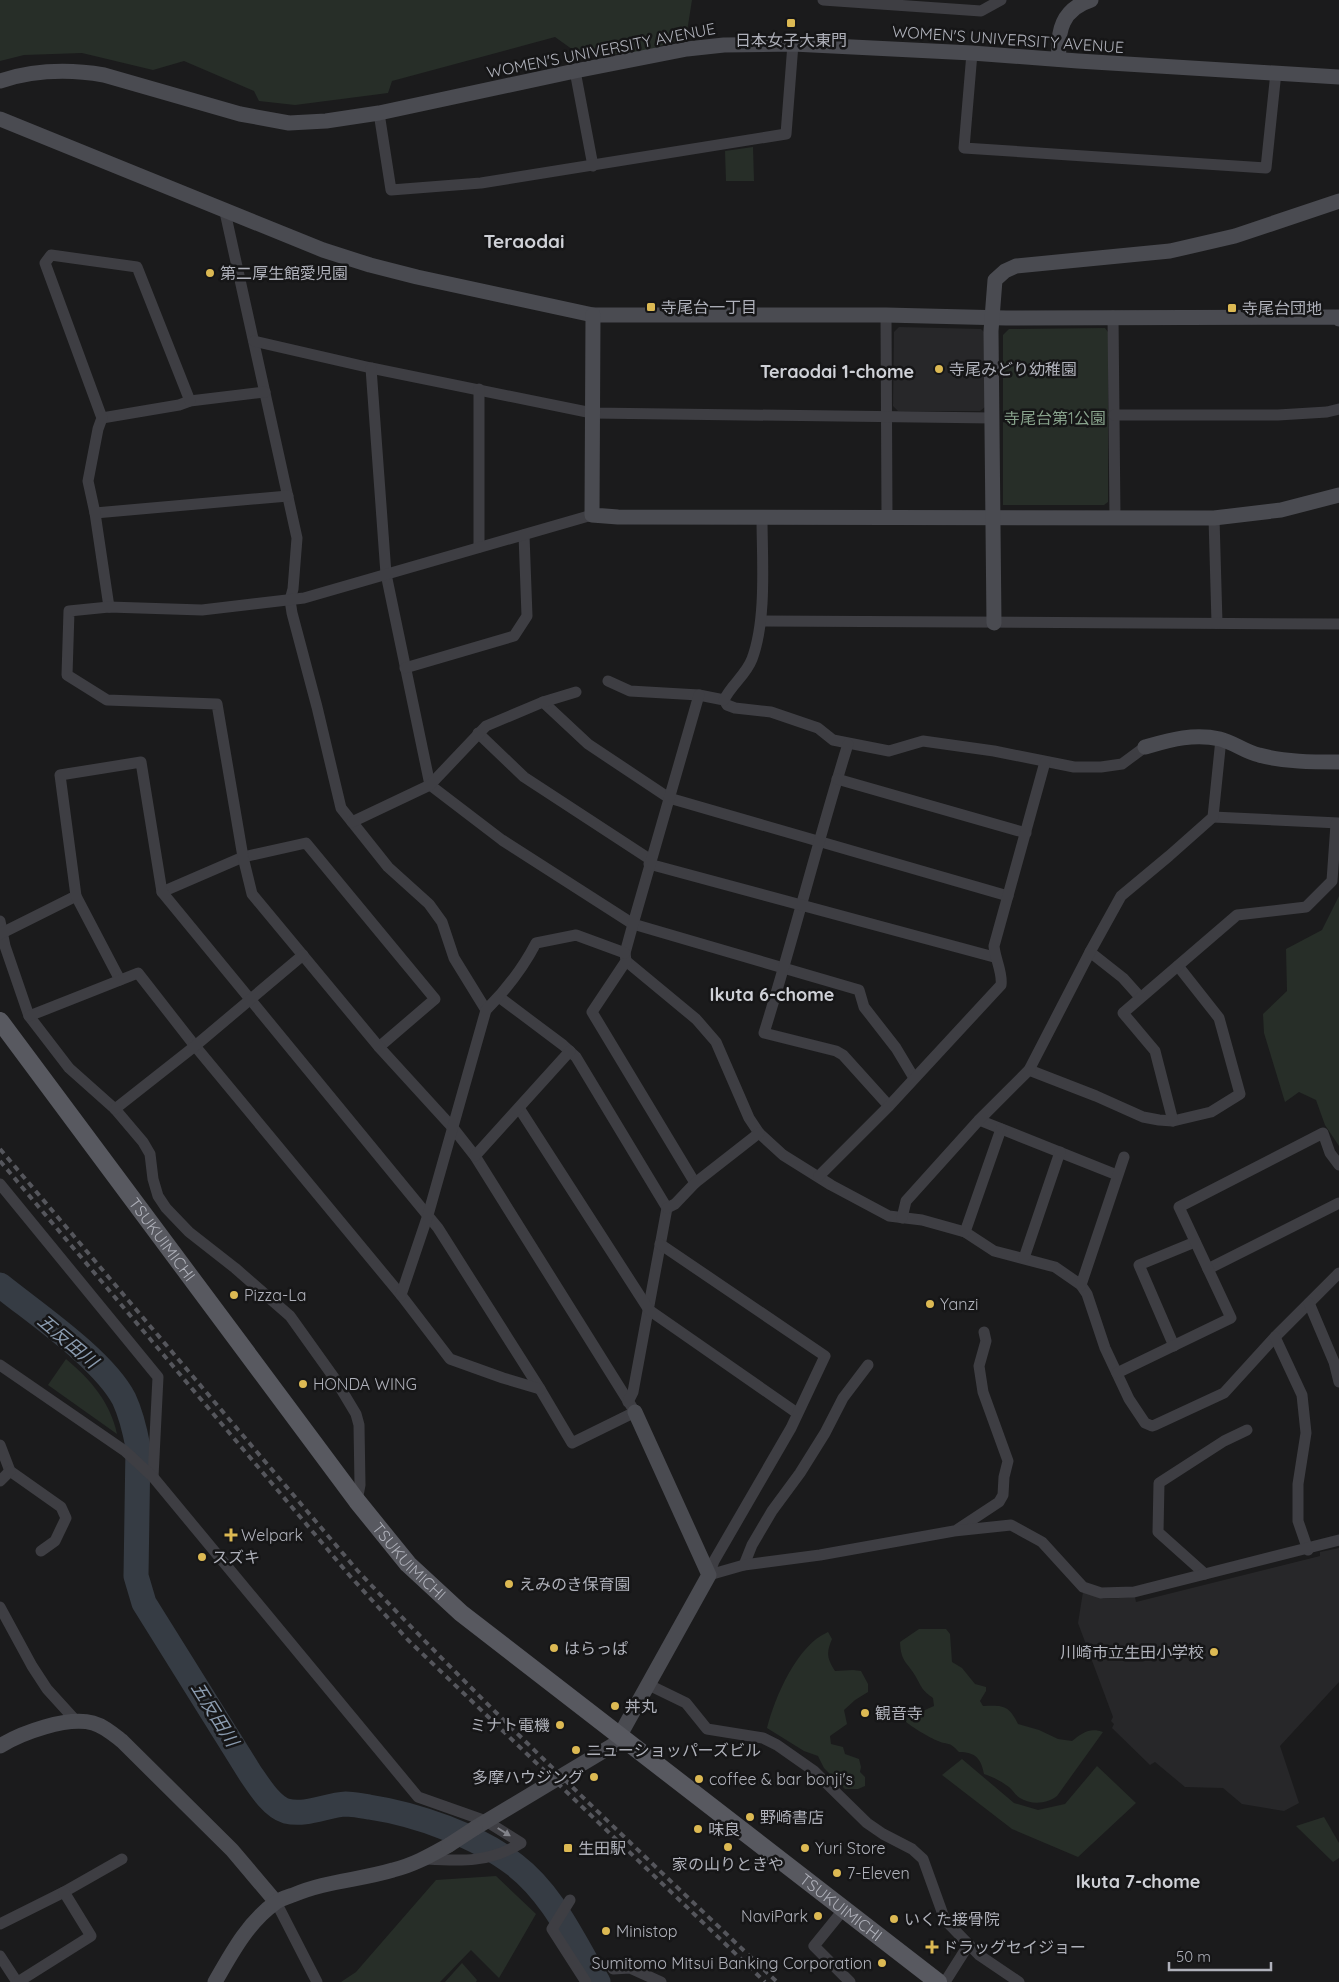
<svg xmlns="http://www.w3.org/2000/svg" width="1339" height="1982" viewBox="0 0 1339 1982" font-family="Quicksand,'Noto Sans JP',sans-serif">
	<style>
		.built { fill: #272729 }
		.green { fill: #272e28 }
		.lines { fill: none; stroke-linecap: round; stroke-linejoin: round }
		.river { stroke: #363c44; stroke-width: 25 }
		.street { stroke: #3e3e43; stroke-width: 11 }
		.secondary { stroke: #4a4b51; stroke-width: 15 }
		.primary { stroke: #585960; stroke-width: 18 }
		.rail { stroke: #55565c; stroke-width: 4; stroke-dasharray: 6 5; stroke-linecap: butt }
		.secondary-bridge { stroke: #4a4b51; stroke-width: 15 }
		.oneway { fill: #82838a }
		.poi-dot { fill: #dcb953; stroke: #161617; stroke-width: 2 }
		.labels { text-anchor: middle; dominant-baseline: central; stroke-width: 5; stroke-linejoin: round; paint-order: stroke }
		.street-label { font-size: 16px; fill: #afb1ba; stroke: #161617 }
		.poi-label { font-size: 16px; fill: #afb1ba; stroke: #161617; text-anchor: start }
		.park-label { font-size: 16px; fill: #88a38c; stroke: #161617 }
		.neighbourhood-label { font-size: 18px; font-weight: bold; fill: #cfd1d7; stroke: #161617 }
		.water-label { font-size: 18px; font-style: italic; fill: #8b9cb0; stroke: #161617 }
		.quarter-label { font-size: 19px; font-weight: bold; fill: #cfd1d7; stroke: #161617 }
	</style>
	<rect width="100%" height="100%" fill="#1b1b1c"/>
	<!-- built -->
	<g class="built">
		<path d="M899 327 981 329 985 333V407L980 411H898L893 406 894 332Z"/>
		<path d="M1339 1548V1682L1280 1746 1299 1803 1284 1811 1242 1804 1223 1788 1185 1787 1155 1762 1150 1765 1112 1728 1114 1724 1111 1721 1113 1717 1078 1623 1083 1592 1104 1599 1135 1597 1136 1602 1320 1556V1552Z"/>
	</g>
	<!-- green -->
	<g class="green">
		<path d="M0 0H692L686 38 641 52 583 57 555 37 392 81 388 93 295 105 259 101 254 91 184 61 153 70 82 53 24 55 0 61Z"/>
		<path d="M753 147 754 181H726L725 151Z"/>
		<path d="M1105 328 1108 332V502L1104 505H1003V335L1009 329Z"/>
		<path d="M1339 896V1146L1325 1125 1316 1100 1299 1092 1285 1102 1264 1033 1263 1014 1287 991 1286 949 1322 930Z"/>
		<path d="M66 1359C91 1380 110 1402 117 1434L48 1385Z"/>
		<path d="M919 1629H946L950 1634 952 1662 962 1668 975 1684 986 1687V1691L980 1701 983 1706C1003 1705 1009 1705 1018 1724L1039 1730 1058 1739 1072 1741C1082 1733 1090 1727 1103 1732L1057 1796C1047 1804 1031 1805 1020 1798 1015 1795 1013 1790 1009 1787 1001 1781 993 1777 984 1774 981 1758 975 1752 959 1752 948 1740 949 1746 938 1741 930 1738 908 1725 903 1719L908 1714 918 1713 934 1706 933 1698C922 1690 922 1688 916 1677 907 1661 901 1663 900 1642Z"/>
		<path d="M828 1632 832 1639C826 1653 827 1658 835 1671L853 1670 861 1671 868 1684V1692L855 1700 844 1710 847 1724 830 1736 831 1744 843 1747 845 1754 859 1759 861 1767 860 1772 865 1777V1786L858 1789H845L824 1768 818 1756 804 1751 767 1728C775 1697 797 1645 828 1632Z"/>
		<path d="M962 1759 1014 1803 1038 1810 1065 1804 1097 1766 1136 1803 1078 1857 1012 1829 942 1775Z"/>
		<path d="M1324 1817 1339 1843V1858L1333 1862 1296 1826Z"/>
		<path d="M496 1876 536 1914 499 1978 471 1950 440 1982H341L356 1972 436 1880Z"/>
		<path d="M462 1963 477 1980 476 1982H445Z"/>
	</g>
	<g class="lines">
		<!-- river -->
		<path class="river" d="M0 1285C36 1314 103 1359 124 1399 131 1414 135 1431 138 1447L136 1576 144 1603 250 1773C259 1786 271 1806 286 1811 307 1816 326 1805 346 1804 353 1804 361 1806 369 1807 416 1814 478 1836 515 1865 553 1894 574 1942 598 1982"/>
		<!-- street -->
		<g class="street">
			<path d="M823 0 981 11 1001 0"/>
			<path d="M972 53 964 148 1266 168 1276 72"/>
			<path d="M575 71 593 166"/>
			<path d="M379 113 391 190 481 183 786 134 793 44"/>
			<path d="M225 212 297 538 293 589 290 600 292 613 317 707 341 808 388 867 429 904 442 922 454 958 486 1010"/>
			<path d="M886 315 887 516"/>
			<path d="M1113 316 1115 518"/>
			<path d="M254 341 371 368 592 413 993 418"/>
			<path d="M371 368 386 574 430 785 502 840 633 924 859 990 864 1007 896 1048 914 1078"/>
			<path d="M479 389V547"/>
			<path d="M1114 415H1278L1327 412 1339 409"/>
			<path d="M102 418 179 405 190 401 265 392"/>
			<path d="M95 513 288 496"/>
			<path d="M1214 518 1217 623"/>
			<path d="M109 607 95 513 88 481 98 429 102 418 45 263 51 255 137 267 190 401"/>
			<path d="M761 621 1339 624"/>
			<path d="M405 668 514 636 527 616 524 535"/>
			<path d="M608 681 630 691 699 695 724 700 727 705 735 708 771 712 818 728 833 740 889 751 923 741 994 751 1074 767H1101L1122 764 1145 747"/>
			<path d="M724 700C731 685 746 675 752 659 767 619 762 559 762 517"/>
			<path d="M543 702 588 744 669 798 1008 896"/>
			<path d="M478 733 524 777 651 860"/>
			<path d="M848 744C818 840 794 937 764 1033L836 1051 843 1055 889 1106"/>
			<path d="M837 779 1026 833"/>
			<path d="M1213 817 1339 823"/>
			<path d="M352 822 430 785 486 726 543 702 576 692"/>
			<path d="M649 864 994 957"/>
			<path d="M162 892 243 857 306 843 435 999 379 1047"/>
			<path d="M0 921 5 946 29 1016 69 1068 115 1109 143 1142 150 1154 153 1179 158 1196 166 1208 189 1232 235 1268 290 1316 335 1379 356 1414 359 1425 360 1485 357 1501"/>
			<path d="M0 934 76 896"/>
			<path d="M1090 952 1123 978 1140 997"/>
			<path d="M626 961 696 1019 716 1042 749 1118 759 1133 783 1155 831 1185 889 1216 922 1220 965 1232 994 1251 1055 1267 1081 1285 1087 1294 1105 1348 1129 1399 1145 1423 1152 1426 1155 1425 1224 1393 1275 1337 1339 1273"/>
			<path d="M120 980 76 896 60 775 141 762 162 892 438 1228 540 1389 572 1443 635 1412 475 1156 453 1128 379 1047 252 894 243 857 217 704 107 700 67 675 69 611 109 607 202 610 304 598 592 515"/>
			<path d="M499 997 563 1045 576 1057 667 1208 633 1392 628 1402"/>
			<path d="M29 1016 138 973 195 1046 401 1295 450 1359 503 1378 540 1389"/>
			<path d="M1029 1070 1096 1096 1143 1117 1159 1120 1173 1121 1211 1112 1240 1094 1219 1018 1178 966"/>
			<path d="M519 1108 649 1310 797 1413"/>
			<path d="M115 1109 195 1046 303 955"/>
			<path d="M979 1120 1117 1175"/>
			<path d="M1173 1121 1155 1051 1123 1013 1237 915 1306 907 1332 881 1336 824"/>
			<path d="M475 1156 570 1051"/>
			<path d="M819 1176 889 1106 1001 985C1003 973 995 959 994 946L1045 762"/>
			<path d="M695 1183 592 1012 626 961 625 953 633 924 699 695"/>
			<path d="M0 1184 158 1377 153 1477"/>
			<path d="M667 1208 675 1204 695 1183 759 1133"/>
			<path d="M902 1218 906 1201 979 1120 1029 1070 1090 952 1121 896 1169 856 1213 817 1221 739"/>
			<path d="M965 1232 1001 1129"/>
			<path d="M660 1244 825 1356 791 1428 714 1561 709 1575"/>
			<path d="M1024 1258 1060 1152"/>
			<path d="M1208 1269 1339 1203"/>
			<path d="M1081 1285 1124 1157"/>
			<path d="M401 1295 428 1215 486 1010C506 990 523 968 536 943L576 935 625 953"/>
			<path d="M1309 1303 1334 1362 1339 1382"/>
			<path d="M1275 1337 1302 1395 1306 1433 1298 1484V1521L1308 1550"/>
			<path d="M1174 1346 1139 1265 1195 1242"/>
			<path d="M0 1365 125 1451 153 1477 418 1797 486 1821 521 1843C489 1863 461 1861 425 1859"/>
			<path d="M1117 1373 1231 1318 1179 1207 1323 1133 1330 1153 1339 1165"/>
			<path d="M0 1445 10 1471 61 1507 66 1518 55 1541 41 1551"/>
			<path d="M0 1481 10 1471"/>
			<path d="M958 1529 999 1502 1003 1495 1004 1477 1008 1461 983 1392 979 1366 986 1341 984 1332"/>
			<path d="M744 1565 752 1545 772 1511 800 1473 825 1433 843 1398 868 1365"/>
			<path d="M1205 1574 1158 1532 1159 1483 1224 1441 1247 1430"/>
			<path d="M709 1575 744 1565 820 1555 954 1531 1011 1525 1042 1542 1083 1587 1101 1593 1134 1592 1339 1540"/>
			<path d="M0 1607 32 1666 47 1689 77 1722"/>
			<path d="M649 1685 686 1703 707 1729 763 1738 777 1745 814 1771 867 1823 883 1834 912 1849 923 1859 945 1920 979 1955 1019 1982"/>
			<path d="M570 1900 552 1929 586 1982"/>
			<path d="M276 1902 317 1982"/>
			<path d="M844 1909 814 1946 850 1982"/>
			<path d="M0 1924 64 1892 122 1859"/>
			<path d="M0 1956 17 1982"/>
			<path d="M613 1969 630 1968 661 1982"/>
			<path d="M18 1982 91 1936 64 1892"/>
			<path d="M945 1982 969 1944"/>
		</g>
		<!-- secondary -->
		<g class="secondary">
			<path d="M1059 59C1057 31 1062 9 1091 0"/>
			<path d="M0 81C34 70 69 69 104 75L240 114 289 123 326 121 379 113 575 71 687 49 724 45 793 44 972 53 1078 61 1339 77"/>
			<path d="M0 119 323 250 370 265 417 277 593 315H886L1006 318 1339 317V319"/>
			<path d="M593 315 592 515 618 517 1214 518 1281 510 1339 495"/>
			<path d="M994 623 991 331 995 280 1005 271 1016 266 1170 251 1235 236 1339 201"/>
			<path d="M1145 747C1170 740 1193 733 1220 739 1233 742 1245 752 1259 755 1284 762 1313 762 1339 762"/>
			<path d="M0 1746C21 1733 67 1716 93 1723 104 1726 113 1734 122 1741L232 1850 276 1902"/>
			<path d="M475 1828 615 1744 709 1575 635 1412"/>
			<path d="M215 1982C231 1954 248 1922 275 1903 280 1899 287 1897 293 1895 325 1881 360 1880 393 1870 414 1865 431 1855 449 1845"/>
		</g>
		<!-- primary -->
		<path class="primary" id="s1" d="M0 1021 357 1501 408 1564 461 1613 938 1982"/>
		<!-- rail -->
		<g class="rail">
			<path d="M0 1149 357 1570C491 1713 635 1847 777 1982"/>
			<path d="M0 1161 350 1576 408 1640 765 1982"/>
		</g>
		<!-- secondary-bridge -->
		<path class="secondary-bridge" d="M449 1845 475 1828"/>
	</g>
	<!-- one-way arrows -->
	<defs><path id="oneway-solid" d="M-6-.8H1V-3.2L6.5 0L1 3.2V.8H-6Z" transform="scale(1.25)"/></defs>
	<use class="oneway" href="#oneway-solid" transform="translate(504 1832) rotate(32)"/>
	<!-- markers -->
	<g class="poi-dot">
		<rect x="786" y="18" width="10" height="10" rx="2.5"/>
		<circle cx="210" cy="273" r="5"/>
		<rect x="646" y="302" width="10" height="10" rx="2.5"/>
		<rect x="1227" y="303" width="10" height="10" rx="2.5"/>
		<circle cx="939" cy="369" r="5"/>
		<circle cx="234" cy="1295" r="5"/>
		<circle cx="930" cy="1304" r="5"/>
		<circle cx="303" cy="1384" r="5"/>
		<path d="M228.5 1527.5h5v5h5v5h-5v5h-5v-5h-5v-5h5z"/>
		<circle cx="202" cy="1557" r="5"/>
		<circle cx="509" cy="1584" r="5"/>
		<circle cx="554" cy="1648" r="5"/>
		<circle cx="1214" cy="1652" r="5"/>
		<circle cx="615" cy="1706" r="5"/>
		<circle cx="865" cy="1713" r="5"/>
		<circle cx="560" cy="1725" r="5"/>
		<circle cx="576" cy="1750" r="5"/>
		<circle cx="594" cy="1777" r="5"/>
		<circle cx="699" cy="1779" r="5"/>
		<circle cx="750" cy="1817" r="5"/>
		<circle cx="698" cy="1829" r="5"/>
		<circle cx="728" cy="1847" r="5"/>
		<rect x="563" y="1843" width="10" height="10" rx="2.5"/>
		<circle cx="805" cy="1848" r="5"/>
		<circle cx="837" cy="1873" r="5"/>
		<circle cx="818" cy="1916" r="5"/>
		<circle cx="894" cy="1919" r="5"/>
		<circle cx="606" cy="1931" r="5"/>
		<path d="M929.5 1939.5h5v5h5v5h-5v5h-5v-5h-5v-5h5z"/>
		<circle cx="882" cy="1963" r="5"/>
	</g>
	<g class="labels">
		<!-- street labels -->
		<g class="street-label">
			<text transform="translate(1008 39) rotate(4)">WOMEN'S UNIVERSITY AVENUE</text>
			<text transform="translate(601 50) rotate(-11)">WOMEN'S UNIVERSITY AVENUE</text>
			<text stroke="none"><textPath href="#s1" startOffset="272">TSUKUIMICHI</textPath></text>
			<text stroke="none"><textPath href="#s1" startOffset="678">TSUKUIMICHI</textPath></text>
			<text stroke="none"><textPath href="#s1" startOffset="1232">TSUKUIMICHI</textPath></text>
		</g>
		<!-- poi labels -->
		<g class="poi-label">
			<text x="791" y="40" text-anchor="middle">日本女子大東門</text>
			<text x="220" y="273">第二厚生館愛児園</text>
			<text x="661" y="307">寺尾台一丁目</text>
			<text x="1242" y="308">寺尾台団地</text>
			<text x="949" y="369">寺尾みどり幼稚園</text>
			<text x="244" y="1295">Pizza-La</text>
			<text x="940" y="1304">Yanzi</text>
			<text x="313" y="1384">HONDA WING</text>
			<text x="241" y="1535">Welpark</text>
			<text x="212" y="1557">スズキ</text>
			<text x="519" y="1584">えみのき保育園</text>
			<text x="564" y="1648">はらっぱ</text>
			<text x="1204" y="1652" text-anchor="end">川崎市立生田小学校</text>
			<text x="625" y="1706">丼丸</text>
			<text x="875" y="1713">観音寺</text>
			<text x="550" y="1725" text-anchor="end">ミナト電機</text>
			<text x="586" y="1750">ニューショッパーズビル</text>
			<text x="584" y="1777" text-anchor="end">多摩ハウジング</text>
			<text x="709" y="1779">coffee &amp; bar bonji's</text>
			<text x="760" y="1817">野崎書店</text>
			<text x="708" y="1829">味良</text>
			<text x="578" y="1848">生田駅</text>
			<text x="815" y="1848">Yuri Store</text>
			<text x="728" y="1864" text-anchor="middle">家の山りときや</text>
			<text x="847" y="1873">7-Eleven</text>
			<text x="808" y="1916" text-anchor="end">NaviPark</text>
			<text x="904" y="1919">いくた接骨院</text>
			<text x="616" y="1931">Ministop</text>
			<text x="942" y="1947">ドラッグセイジョー</text>
			<text x="872" y="1963" text-anchor="end">Sumitomo Mitsui Banking Corporation</text>
		</g>
		<!-- park labels -->
		<g class="park-label">
			<text x="1055" y="418">寺尾台第1公園</text>
		</g>
		<!-- neighbourhood labels -->
		<g class="neighbourhood-label">
			<text x="837" y="371">Teraodai 1-chome</text>
			<text x="772" y="994">Ikuta 6-chome</text>
			<text x="1138" y="1881">Ikuta 7-chome</text>
		</g>
		<!-- water labels -->
		<g class="water-label">
			<text transform="translate(68 1341) rotate(40)">五反田川</text>
			<text transform="translate(215 1714) rotate(58)">五反田川</text>
		</g>
		<!-- quarter labels -->
		<g class="quarter-label">
			<text x="524" y="241">Teraodai</text>
		</g>
	</g>
	<!-- scale -->
	<path d="M1169 1962v8h102v-8" fill="none" stroke="#afb1ba" stroke-width="2.5"/>
	<text x="1176" y="1962" font-size="15" fill="#afb1ba" stroke="#161617" stroke-width="4" paint-order="stroke">50 m</text>
</svg>
